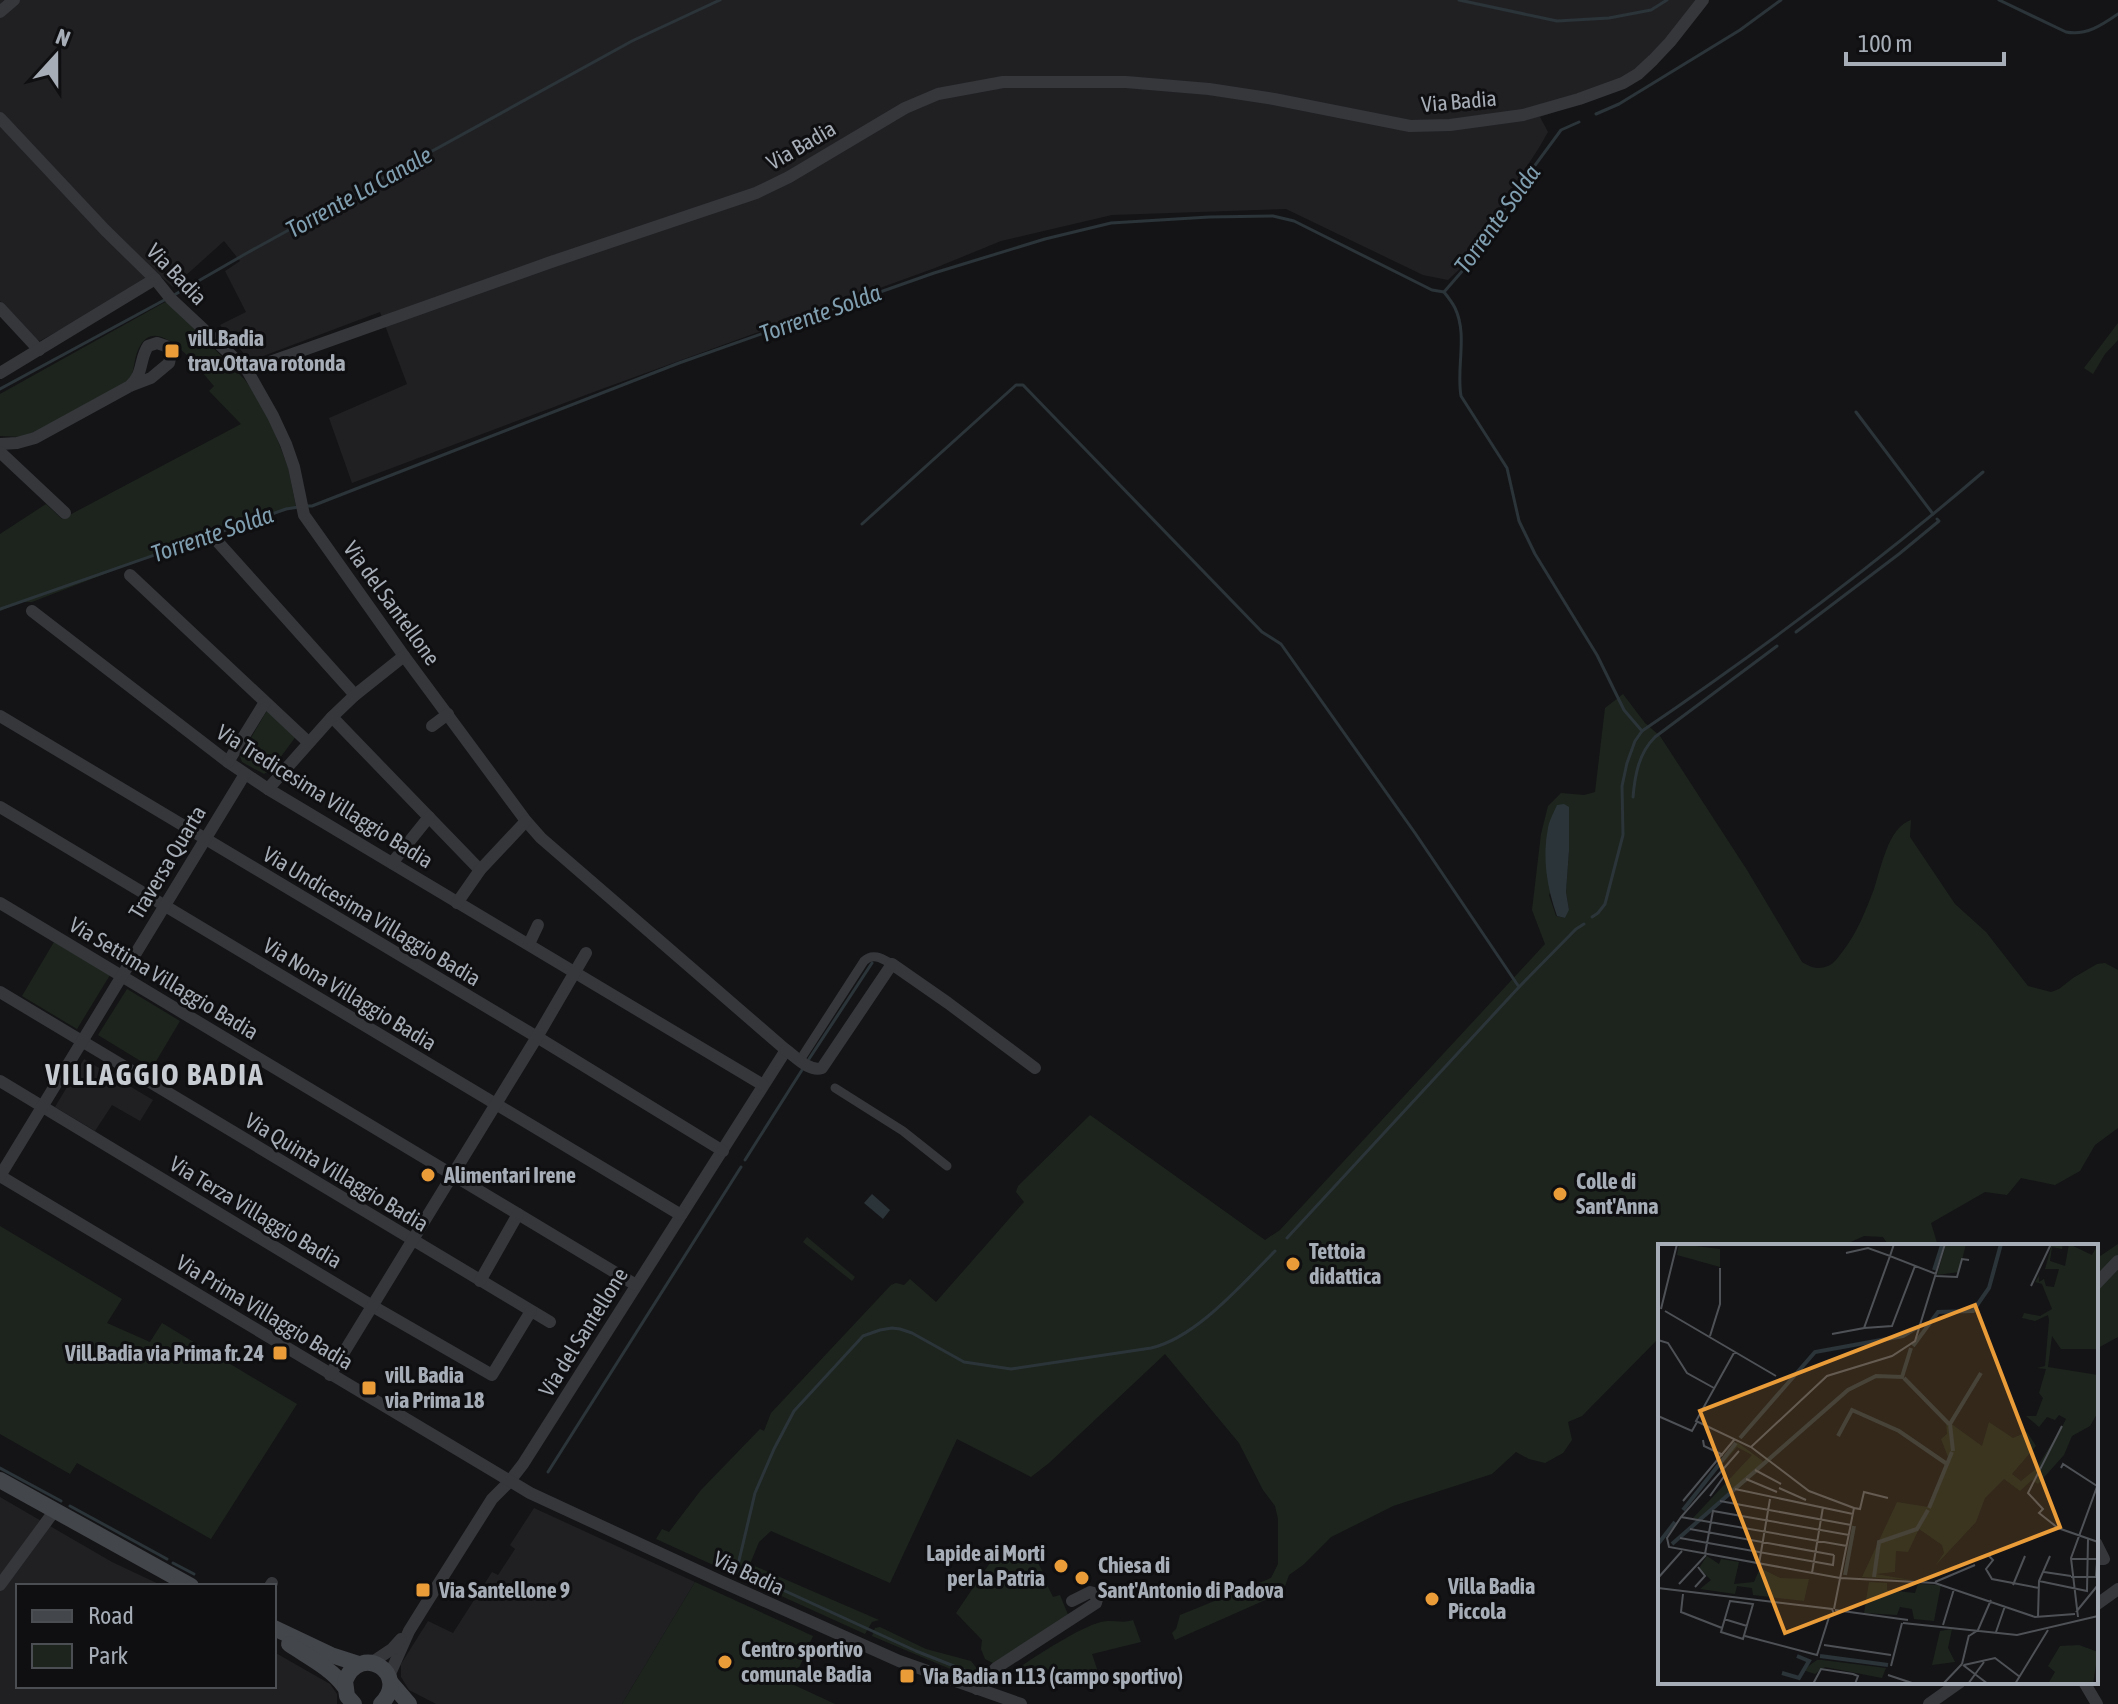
<svg xmlns="http://www.w3.org/2000/svg" width="2118" height="1704" viewBox="0 0 2118 1704" font-family="'Asap Condensed',sans-serif">
	<style>
		.built { fill: #202023 }
		.green { fill: #1d241d; fill-rule: evenodd }
		.water { fill: #2b3439 }
		.lines { fill: none; stroke-linecap: round; stroke-linejoin: round }
		.stream { stroke: #2b3439; stroke-width: 3 }
		.pedestrian { stroke: #35373b; stroke-width: 9 }
		.minor { stroke: #35373b; stroke-width: 12 }
		.secondary { stroke: #43464b; stroke-width: 16 }
		.poi-dot { fill: #ea9c38; stroke: #0f0f11; stroke-width: 3 }
		.labels { text-anchor: middle; dominant-baseline: central; stroke-width: 6; stroke-linejoin: round; paint-order: stroke }
		.street-label { font-size: 22px; fill: #a6adb6; stroke: #0f0f11 }
		.poi-label { font-size: 22px; font-weight: bold; fill: #a6adb6; stroke: #0f0f11; text-anchor: start }
		.water-label { font-size: 24px; font-style: italic; fill: #7f9eaf; stroke: #0f0f11 }
		.district-label { font-size: 30px; font-weight: bold; letter-spacing: 2px; fill: #c7cbd2; stroke: #0f0f11 }
		.inset-river { fill: none; stroke: #2b3439; stroke-width: 4 }
		.inset-road { fill: none; stroke: #4e5156; stroke-width: 2 }
		.view { fill: #ea9c38; fill-opacity: 0.15; stroke: #ea9c38; stroke-width: 4 }
		.inset-edge { fill: none; stroke: #a6adb6; stroke-width: 4 }
	</style>
	<rect width="100%" height="100%" fill="#141416"/>
	<!-- built -->
	<g class="built">
		<path d="M0 0H1708L1625 88 1540 117 1548 132 1540 146 1464 265 1448 280 1423 275 1286 209 1112 215 1001 241 935 268 599 390 352 483 329 418 407 384 380 312 250 361 220 325 246 312 225 271 240 261 224 241 173 287 159 275 40 341 36 339 0 301Z"/>
		<path d="M84 1059 153 1100 140 1121 112 1105 95 1131 55 1107Z"/>
		<path d="M0 1497 112 1562 163 1586H18V1686H274V1652L330 1684 337 1694V1704H0Z"/>
		<path d="M534 1508 695 1582 622 1704H436L409 1690 401 1677V1664L428 1621 453 1633 492 1572 498 1575 515 1549 510 1545Z"/>
	</g>
	<!-- green -->
	<g class="green">
		<path d="M167 301 245 380 258 398 271 423 288 467 296 507 128 565 32 602H22L0 611V534L46 504 62 519 241 424 209 391 214 386C200 371 156 308 138 350 134 359 134 371 130 381L35 432 23 437 0 436V394Z"/>
		<path d="M2118 323V340L2105 354 2093 374 2084 368Z"/>
		<path d="M1623 694 1645 723 1660 736 1747 870 1802 962C1809 966 1816 970 1825 967 1834 965 1838 957 1843 951 1857 933 1866 910 1874 889 1881 869 1888 827 1911 820L1910 837 1955 904 1986 932 2028 986 2051 992 2059 989 2073 978 2097 964 2105 963 2118 970V1128L2095 1145 2080 1171 2055 1185 2021 1178 2007 1195 1985 1192 1931 1223 1938 1246H1889L1883 1237 1864 1236 1842 1246H1660V1337L1582 1416 1568 1422 1572 1440 1563 1453 1545 1463 1529 1459 1516 1452 1492 1474 1393 1506 1331 1537 1303 1565 1289 1575 1283 1592 1175 1640 1172 1633 1176 1629 1180 1615 1271 1578 1278 1564V1519L1275 1506 1263 1490 1239 1443 1165 1354 1049 1463 1031 1477 957 1439 890 1583 771 1531 759 1542 750 1564 879 1620 872 1622 865 1634 656 1539 662 1529 669 1532 701 1490 760 1429 764 1431 771 1413 891 1285 896 1283 904 1285 910 1279 936 1302 1024 1202 1016 1192 1018 1186 1090 1115 1265 1240 1280 1230 1545 944 1532 910 1541 834 1548 806 1561 793 1584 795 1595 792 1605 708ZM1569 851 1566 892 1569 910 1565 918 1556 916 1549 895Z"/>
		<path d="M268 709 297 735 271 770 264 774 242 762 240 756Z"/>
		<path d="M54 942 110 975 77 1029 22 996Z"/>
		<path d="M127 989 180 1021 152 1068 98 1035Z"/>
		<path d="M0 1226 122 1299 107 1323 150 1342 162 1323 297 1404 211 1539 77 1463 70 1474 0 1434Z"/>
		<path d="M807 1237 855 1277 852 1281 803 1242Z"/>
		<path d="M2118 1244V1337L2096 1349V1259Z"/>
		<path d="M1006 1549C1031 1548 1035 1556 1045 1576L1043 1577 1053 1597 1060 1595 1069 1617 997 1665 985 1659 981 1649 982 1640 956 1613 992 1560Z"/>
		<path d="M695 1582 813 1636 792 1684 835 1704H622Z"/>
		<path d="M1133 1620 1141 1642 1092 1654 1103 1687 1038 1666 1019 1674 1013 1672C1031 1659 1080 1627 1101 1622 1112 1619 1122 1624 1133 1620Z"/>
		<path d="M880 1627 926 1649 971 1661 982 1675 974 1679 872 1636 875 1628Z"/>
	</g>
	<!-- water -->
	<g class="water">
		<path d="M1564 804 1569 807V851L1566 892 1569 910 1565 918 1557 916C1547 888 1542 857 1548 828 1549 821 1554 812 1557 805Z"/>
		<path d="M872 1194 890 1210 883 1219 864 1203Z"/>
	</g>
	<g class="lines">
		<!-- stream -->
		<g class="stream">
			<path d="M1459 0 1557 21 1609 18 1651 10 1667 0"/>
			<path d="M1999 0 2066 32C2086 36 2102 25 2118 14"/>
			<path d="M1596 114 1619 104 1740 30 1781 0"/>
			<path d="M1444 292C1448 297 1452 302 1455 308 1468 335 1456 367 1461 396L1507 468 1519 521 1535 554 1597 655 1624 710 1642 731"/>
			<path d="M174 295 247 253 632 41 720 0"/>
			<path d="M0 389 168 298"/>
			<path d="M1856 412 1933 514"/>
			<path d="M306 506H312L679 363 934 273 1045 239 1111 223 1209 217 1273 216 1294 221 1432 290 1444 292 1464 269 1519 187 1561 130 1579 122"/>
			<path d="M862 524 1016 385H1023L1262 632 1281 644 1415 833 1519 987"/>
			<path d="M0 609 286 509 299 507"/>
			<path d="M1796 632 1899 554 1939 521 1937 519"/>
			<path d="M1633 797C1635 774 1639 753 1655 737L1777 646"/>
			<path d="M1592 917 1598 913 1605 904 1623 835 1622 786 1627 763 1635 741 1642 731C1761 650 1875 565 1983 472"/>
			<path d="M809 1059 872 963"/>
			<path d="M745 1160 802 1070"/>
			<path d="M1287 1238 1519 987 1576 929 1584 924"/>
			<path d="M0 1468 61 1501"/>
			<path d="M548 1472 741 1167"/>
			<path d="M70 1506 167 1559"/>
			<path d="M173 1563 194 1574"/>
			<path d="M737 1569 755 1493 774 1449 794 1411 863 1336 880 1330 892 1328 900 1329 912 1333 964 1362 1011 1369 1151 1348C1196 1338 1243 1283 1275 1251"/>
			<path d="M737 1571V1569L916 1651 974 1674"/>
		</g>
		<!-- pedestrian -->
		<g class="pedestrian">
			<path d="M800 1060 864 961C873 952 883 959 892 964"/>
			<path d="M835 1088 903 1131 947 1166"/>
		</g>
		<!-- minor -->
		<g class="minor">
			<path d="M0 12 14 0"/>
			<path d="M0 118 105 230 155 279 171 299 247 370 273 416 286 444 294 467 304 515 404 656 526 821 541 838 786 1050 523 1464 509 1482 492 1499 427 1602 409 1631 389 1676"/>
			<path d="M0 308 39 350"/>
			<path d="M247 370 551 262 756 193 789 177 905 108 938 94 1003 82H1126L1209 89 1274 99 1410 126 1450 125 1523 115 1579 99 1623 83 1638 74 1653 60 1670 42 1703 0"/>
			<path d="M0 373 155 279"/>
			<path d="M0 444 17 443 35 438 130 386 151 378 169 363 171 354 166 346 157 343 148 346C139 360 144 373 130 386"/>
			<path d="M0 452 65 513"/>
			<path d="M217 541 355 695"/>
			<path d="M130 575 308 742"/>
			<path d="M32 611 228 762 268 789 763 1085"/>
			<path d="M0 716 537 1037 723 1151"/>
			<path d="M332 717 480 870"/>
			<path d="M432 726 448 714"/>
			<path d="M228 762 265 702"/>
			<path d="M268 789 332 717 355 695 404 656"/>
			<path d="M0 807 681 1215"/>
			<path d="M392 863 429 817"/>
			<path d="M0 903 636 1285"/>
			<path d="M457 903 480 870 526 821"/>
			<path d="M529 944 538 925"/>
			<path d="M0 992 550 1322"/>
			<path d="M786 1050C796 1057 809 1072 822 1068L892 964 948 1003 1035 1068"/>
			<path d="M0 1081 374 1307 492 1375 531 1311"/>
			<path d="M0 1176 530 1493 720 1581 899 1661 1021 1704"/>
			<path d="M0 1176 245 774"/>
			<path d="M480 1281 518 1214"/>
			<path d="M2096 1284 2118 1261"/>
			<path d="M330 1375 537 1037 586 953"/>
			<path d="M2096 1543 2104 1559H2096"/>
			<path d="M0 1585 55 1510"/>
			<path d="M270 1586 272 1583"/>
			<path d="M2096 1605 2118 1589"/>
			<path d="M371 1663 392 1649 401 1639"/>
			<path d="M2084 1682 2097 1704"/>
			<path d="M977 1689 996 1668 1096 1603 1097 1599 1094 1593 1090 1592 1072 1601"/>
			<path d="M1929 1704 1960 1682"/>
		</g>
		<!-- secondary -->
		<g class="secondary">
			<path d="M0 1480 191 1586"/>
			<path d="M274 1628 331 1655 359 1664"/>
			<path d="M289 1644C308 1657 331 1668 344 1686"/>
			<path d="M391 1683 409 1704"/>
			<path d="M354 1704 347 1696 345 1681C361 1641 411 1675 381 1704"/>
		</g>
	</g>
	<!-- markers -->
	<g class="poi-dot">
		<rect x="164" y="343" width="16" height="16" rx="4"/>
		<circle cx="428" cy="1175" r="8"/>
		<circle cx="1560" cy="1194" r="8"/>
		<circle cx="1293" cy="1264" r="8"/>
		<rect x="272" y="1345" width="16" height="16" rx="4"/>
		<rect x="361" y="1380" width="16" height="16" rx="4"/>
		<circle cx="1061" cy="1566" r="8"/>
		<circle cx="1082" cy="1578" r="8"/>
		<rect x="415" y="1582" width="16" height="16" rx="4"/>
		<circle cx="1432" cy="1599" r="8"/>
		<circle cx="725" cy="1662" r="8"/>
		<rect x="899" y="1668" width="16" height="16" rx="4"/>
	</g>
	<g class="labels">
		<!-- street labels -->
		<g class="street-label">
			<text transform="translate(1459 101) rotate(-5)">Via Badia</text>
			<text transform="translate(801 145) rotate(-30)">Via Badia</text>
			<text transform="translate(177 274) rotate(46)">Via Badia</text>
			<text transform="translate(392 603) rotate(54)">Via del Santellone</text>
			<text transform="translate(325 796) rotate(32)">Via Tredicesima Villaggio Badia</text>
			<text transform="translate(167 862) rotate(-59)">Traversa Quarta</text>
			<text transform="translate(372 916) rotate(31)">Via Undicesima Villaggio Badia</text>
			<text transform="translate(164 978) rotate(31)">Via Settima Villaggio Badia</text>
			<text transform="translate(350 994) rotate(31)">Via Nona Villaggio Badia</text>
			<text transform="translate(337 1172) rotate(31)">Via Quinta Villaggio Badia</text>
			<text transform="translate(256 1212) rotate(31)">Via Terza Villaggio Badia</text>
			<text transform="translate(265 1312) rotate(31)">Via Prima Villaggio Badia</text>
			<text transform="translate(583 1332) rotate(-58)">Via del Santellone</text>
			<text transform="translate(749 1573) rotate(25)">Via Badia</text>
		</g>
		<!-- poi labels -->
		<g class="poi-label">
			<text x="188" y="338">vill.Badia<tspan x="188" dy="25">trav.Ottava rotonda</tspan></text>
			<text x="444" y="1175">Alimentari Irene</text>
			<text x="1576" y="1181">Colle di<tspan x="1576" dy="25">Sant'Anna</tspan></text>
			<text x="1309" y="1251">Tettoia<tspan x="1309" dy="25">didattica</tspan></text>
			<text x="264" y="1353" text-anchor="end">Vill.Badia via Prima fr. 24</text>
			<text x="385" y="1375">vill. Badia<tspan x="385" dy="25">via Prima 18</tspan></text>
			<text x="1045" y="1553" text-anchor="end">Lapide ai Morti<tspan x="1045" dy="25">per la Patria</tspan></text>
			<text x="1098" y="1565">Chiesa di<tspan x="1098" dy="25">Sant'Antonio di Padova</tspan></text>
			<text x="1448" y="1586">Villa Badia<tspan x="1448" dy="25">Piccola</tspan></text>
			<text x="439" y="1590">Via Santellone 9</text>
			<text x="741" y="1649">Centro sportivo<tspan x="741" dy="25">comunale Badia</tspan></text>
			<text x="923" y="1676">Via Badia n 113 (campo sportivo)</text>
		</g>
		<!-- water labels -->
		<g class="water-label">
			<text transform="translate(359 192) rotate(-29)">Torrente La Canale</text>
			<text transform="translate(1497 219) rotate(-54)">Torrente Solda</text>
			<text transform="translate(820 313) rotate(-20)">Torrente Solda</text>
			<text transform="translate(212 534) rotate(-19)">Torrente Solda</text>
		</g>
		<!-- district labels -->
		<g class="district-label">
			<text x="155" y="1074">VILLAGGIO BADIA</text>
		</g>
	</g>
	<!-- overview -->
	<g transform="translate(1658 1244)">
		<rect width="440" height="440" fill="#141416"/>
		<path d="M21 0 62 5V23L19 11ZM288 0H308L301 28 279 31ZM394 0H405L404 5 394 3 392 17 407 22 411 0 434 11 440 0V105H403L394 92 390 123 440 131V168L432 182 414 192 406 211 380 240 374 236 362 247 346 235 327 254 318 278 277 322 286 309 284 301 261 285 250 308 238 307 237 328 218 330 253 336 204 333 239 258 270 263 290 213 283 195 289 190 288 176 324 202 331 178 355 194 369 188 378 202 354 230 363 237 378 225 405 181 408 175 401 171 397 176 389 173 381 183 368 172H378L385 154 381 149 388 125 379 124 387 122 391 76 390 71 377 77 364 74 366 69 382 72 394 65 384 40 377 38 381 32V38L386 35 388 42 396 43 401 25H387ZM79 198 106 218 40 275 35 274 94 211 79 203 35 254ZM49 312 61 320 63 315 81 318 76 340 96 338 102 324 122 334 151 335 146 357 95 351 94 344 79 342 77 350 42 345 53 336 41 324ZM211 338 229 339V346L257 349 260 340 283 341 276 377 256 375 254 365 242 363 239 371 206 369ZM294 385 290 404 297 418 274 421 282 387ZM421 401 440 408 435 440H390L397 428 390 422 402 402ZM159 416H164L228 424 224 434 167 423 157 430 145 426Z" fill="#1d241d"/>
		<path class="inset-river" d="M276 26 284 1M255 102 280 68 315 67 331 44 343 0M246 134 291 180M180 192 194 166 241 187 289 220M82 194 157 108 245 92 260 83M295 207 292 180 323 129M271 264 294 208M25 266 78 199M0 300 17 278M14 300 190 146 218 132 244 133 253 104M187 331 196 282M216 333 221 298 259 285 270 266M162 412 230 421M124 429 141 434 151 417 139 412"/>
		<path class="inset-road" d="M188 9 210 4 232 12 236 0M278 32 299 33 304 15 311 16M373 42 393 0M3 65 19 0M7 67 118 132M206 84 234 82 257 22M174 90 206 84 232 12 278 30M52 92 62 60V24M0 96 10 99 29 129 56 144M77 107 38 177 93 203 151 247 196 264 176 365M0 172 34 187 39 178M404 182 370 249 385 265 381 269 400 284 440 298M45 196 46 202 65 211M93 203 169 132 234 112 257 97 287 0M81 207 23 273 9 294 11 303 182 334 277 339 377 373 417 370M403 224 405 220 439 242M97 226 123 240M88 235 119 248M121 244 148 256M77 245 195 270M52 252 67 231M25 257 76 196M62 257 193 281M196 264 202 265 206 248 230 254M23 273 189 302M32 285 176 311M22 294 175 321 176 311M47 310 55 267 191 291M330 311 335 316 328 325 334 335 381 344M413 315H439M101 320 112 255M386 328 413 332M154 329 165 263M413 333H438L440 305M0 334 24 307M381 337 429 347 430 295M277 338 317 321M21 340 48 311M355 341 367 312M37 343 47 332 40 323M0 344 174 365 176 370M25 350 23 368 64 384M72 357 95 360 85 395 63 388ZM177 366 250 376M418 368 440 341M380 373 381 337 392 312M420 373 413 314 440 240M66 375 89 382M245 379 359 391 440 372M285 381 296 345M338 388 347 362M87 392 159 411 172 370M311 392 320 386 333 356M166 401 233 411M304 420 311 391M305 421 330 440M306 421 337 414 362 433M233 422 244 379M230 431 257 440M155 440 163 425 195 430 200 432 197 440M285 440 304 420M310 440 326 418M357 440 390 386"/>
		<path class="view" d="M317 61 402 283 127 389 42 167Z"/>
		<rect width="440" height="440" class="inset-edge"/>
	</g>
	<!-- legend -->
	<rect x="16" y="1584" width="260" height="104" fill="#0f0f11" stroke="#4b4e53" stroke-width="2"/>
	<rect x="32" y="1610" width="40" height="12" fill="#43464b" stroke="#4b4e53" stroke-width="2"/>
	<text x="88" y="1624" font-size="24" fill="#a6adb6">Road</text>
	<rect x="32" y="1644" width="40" height="24" fill="#1d241d" stroke="#4b4e53" stroke-width="2"/>
	<text x="88" y="1664" font-size="24" fill="#a6adb6">Park</text>
	<!-- north arrow -->
	<g transform="translate(56 56) rotate(21)" stroke="#0f0f11" stroke-width="6" paint-order="stroke">
	<path d="M0-6L14 30L0 20L-14 30Z" fill="#a6adb6"/>
	<text y="-12" font-size="22" font-weight="bold" text-anchor="middle" fill="#a6adb6">N</text>
	</g>
	<!-- scale -->
	<path d="M1846 52v12h158v-12" fill="none" stroke="#a6adb6" stroke-width="4"/>
	<text x="1858" y="52" font-size="24" fill="#a6adb6" stroke="#0f0f11" stroke-width="6" paint-order="stroke">100 m</text>
</svg>
